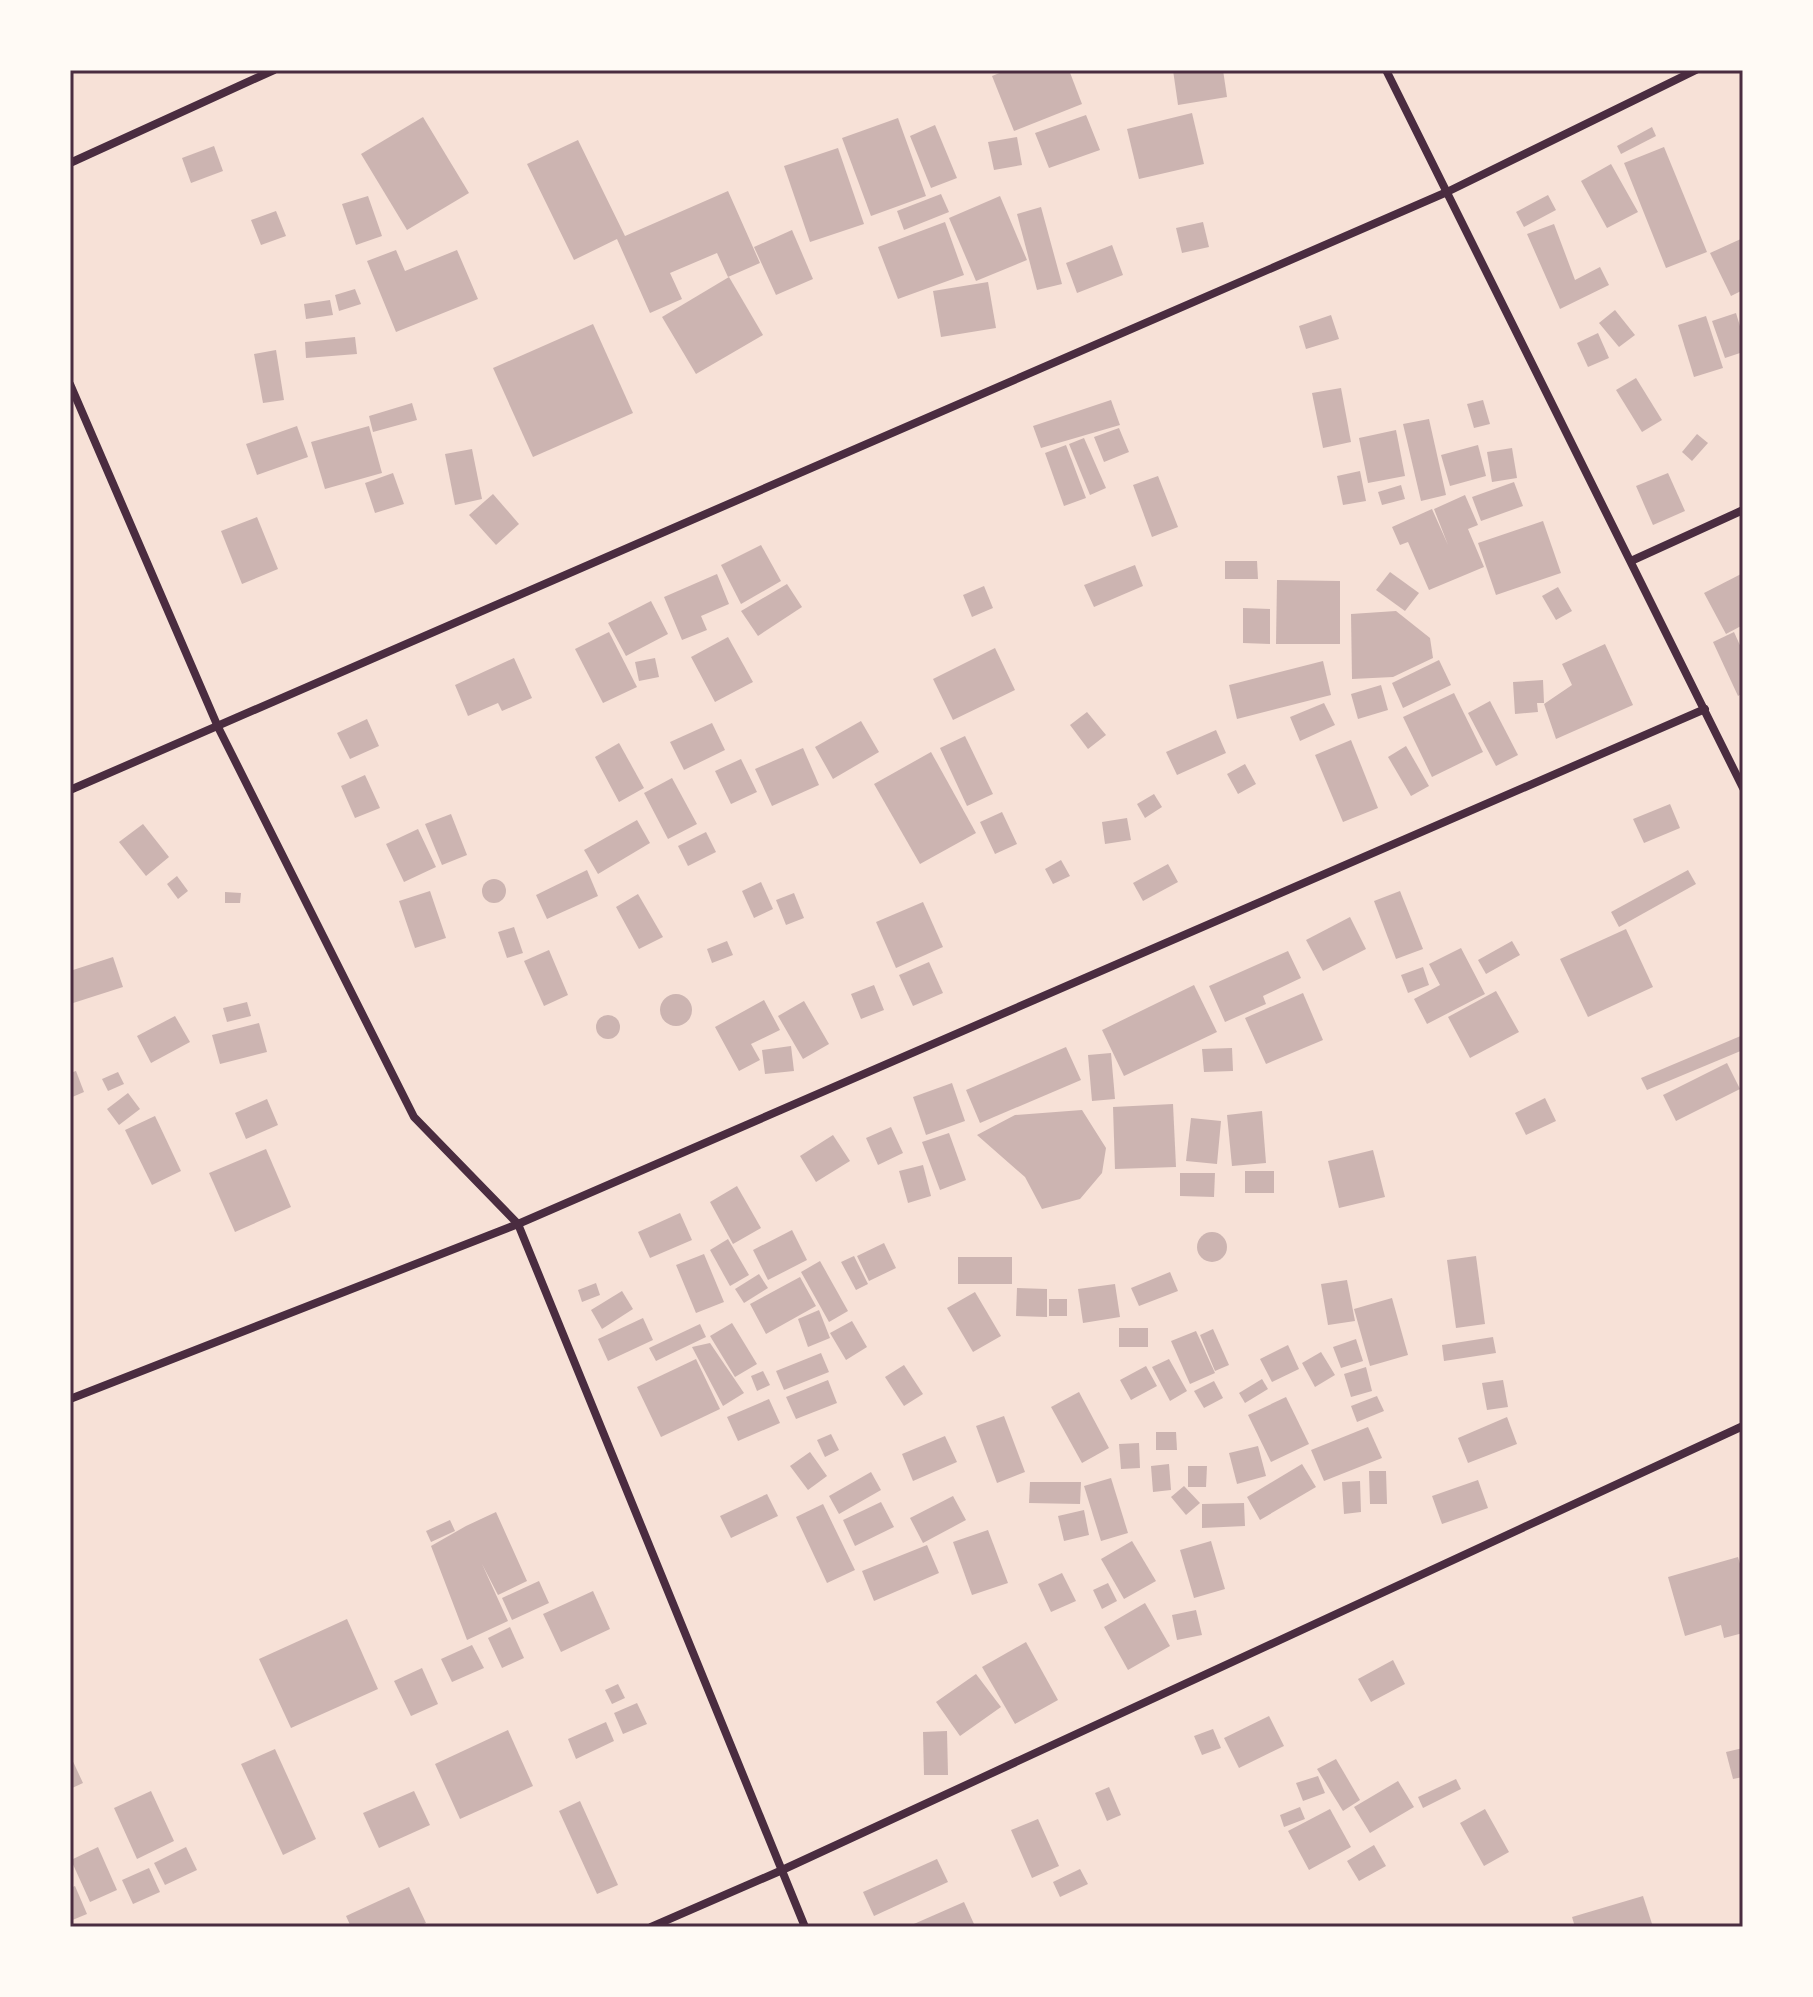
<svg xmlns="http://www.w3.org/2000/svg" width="1813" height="1997" viewBox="0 0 1813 1997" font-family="Jost,sans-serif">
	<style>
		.building { fill: #ccb4b1 }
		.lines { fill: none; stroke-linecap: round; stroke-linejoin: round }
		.minor { stroke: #4a2c40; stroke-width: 8 }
		.neatline { fill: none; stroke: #4a2c40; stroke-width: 3 }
	</style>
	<rect width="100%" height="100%" fill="#f7e1d7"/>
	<!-- building -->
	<g class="building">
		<path d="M1007 70H1069L1082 104 1014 131 992 76Z"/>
		<path d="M1173 70H1223L1227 97 1178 105Z"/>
		<path d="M1192 113 1204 164 1139 179 1127 129Z"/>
		<path d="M1086 115 1100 150 1049 168 1035 133Z"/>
		<path d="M423 117 469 193 407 230 361 154Z"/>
		<path d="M898 118 926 196 871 216 842 138Z"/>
		<path d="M935 125 957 178 931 188 910 136Z"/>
		<path d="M1652 127 1656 136 1621 154 1617 146Z"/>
		<path d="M1017 137 1022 165 994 170 988 142Z"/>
		<path d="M578 140 625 236 728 191 760 263 728 277 717 253 670 273 682 299 650 313 617 239 574 260 527 164Z"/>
		<path d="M214 146 223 171 191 183 182 158Z"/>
		<path d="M1664 147 1707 252 1666 268 1624 163Z"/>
		<path d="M838 148 864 224 810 242 784 166Z"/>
		<path d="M1611 164 1638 212 1607 228 1581 181Z"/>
		<path d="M941 194 949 212 904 230 897 211Z"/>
		<path d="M1548 195 1556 210 1524 227 1516 212Z"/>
		<path d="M368 196 382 236 356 245 342 204Z"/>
		<path d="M1000 196 1027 260 976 281 949 218Z"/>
		<path d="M1041 207 1062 284 1037 290 1017 214Z"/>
		<path d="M276 211 286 236 261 245 251 220Z"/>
		<path d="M945 222 964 275 898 299 878 247Z"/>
		<path d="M1203 222 1209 247 1182 253 1176 228Z"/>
		<path d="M1554 224 1575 280 1600 267 1609 285 1560 309 1527 234Z"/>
		<path d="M792 230 813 279 776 295 754 247Z"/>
		<path d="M1743 238V290L1731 296 1710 253Z"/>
		<path d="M1112 245 1123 275 1077 293 1066 263Z"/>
		<path d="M396 250 405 271 457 250 478 299 396 332 367 261Z"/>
		<path d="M729 277 763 335 696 374 662 317Z"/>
		<path d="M988 282 996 328 941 337 933 291Z"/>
		<path d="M355 289 361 304 339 311 335 295Z"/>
		<path d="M330 300 333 315 306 319 304 304Z"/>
		<path d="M1615 310 1635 335 1619 347 1599 323Z"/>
		<path d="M1736 313 1743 336V352L1725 358 1712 321Z"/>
		<path d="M1331 315 1339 339 1306 349 1299 326Z"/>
		<path d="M1706 316 1723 368 1694 377 1678 325Z"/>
		<path d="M593 324 633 413 533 457 493 368Z"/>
		<path d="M1598 333 1609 358 1588 367 1577 343Z"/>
		<path d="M355 337 357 354 306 358 305 342Z"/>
		<path d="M276 350 284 400 263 403 254 354Z"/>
		<path d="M1636 378 1662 420 1642 432 1616 390Z"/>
		<path d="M1341 388 1351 442 1323 448 1312 393Z"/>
		<path d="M1111 400 1120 425 1041 448 1033 426Z"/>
		<path d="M1483 400 1490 424 1474 428 1467 404Z"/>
		<path d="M412 403 417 420 373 432 369 416Z"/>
		<path d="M1429 419 1446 495 1421 501 1403 424Z"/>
		<path d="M297 426 308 457 257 475 246 444Z"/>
		<path d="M369 426 382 473 325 489 311 442Z"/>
		<path d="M1119 428 1129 452 1104 462 1094 437Z"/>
		<path d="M1396 430 1405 476 1368 483 1359 438Z"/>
		<path d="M1697 434 1708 443 1692 461 1682 452Z"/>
		<path d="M1084 438 1106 488 1090 495 1069 444Z"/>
		<path d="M1066 445 1086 498 1064 506 1045 453Z"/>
		<path d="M1478 445 1486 476 1450 486 1441 455Z"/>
		<path d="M1512 448 1517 478 1492 482 1487 452Z"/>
		<path d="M472 449 482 499 455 505 445 454Z"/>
		<path d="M1360 471 1366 501 1343 505 1337 476Z"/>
		<path d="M393 473 404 504 375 513 365 483Z"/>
		<path d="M1668 473 1685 511 1653 525 1636 486Z"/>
		<path d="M1158 476 1178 527 1152 537 1133 485Z"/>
		<path d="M1514 482 1523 506 1481 521 1472 497Z"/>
		<path d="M1401 485 1405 499 1382 505 1378 492Z"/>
		<path d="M493 494 519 524 496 545 469 515Z"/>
		<path d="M1465 495 1478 525 1468 529 1484 567 1429 590 1408 542 1400 545 1392 527 1432 509 1448 545 1434 509Z"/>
		<path d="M257 517 278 569 242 584 221 531Z"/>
		<path d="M1543 521 1561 573 1496 595 1478 543Z"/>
		<path d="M761 545 781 581 741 604 721 565Z"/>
		<path d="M1225 561H1257L1258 579H1225Z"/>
		<path d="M1135 565 1143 586 1094 607 1084 585Z"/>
		<path d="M1390 572 1419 593 1405 611 1376 590Z"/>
		<path d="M1743 573V625L1726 634 1704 593Z"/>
		<path d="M717 574 729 604 701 616 707 630 682 640 664 597Z"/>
		<path d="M1277 580 1340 581V644H1276Z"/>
		<path d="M787 584 802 607 758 636 741 611Z"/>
		<path d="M984 586 993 608 972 617 963 595Z"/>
		<path d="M1558 587 1572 611 1556 620 1542 596Z"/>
		<path d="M651 601 668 634 626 656 608 623Z"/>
		<path d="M1243 608 1270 609V644L1243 643Z"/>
		<path d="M1396 611 1430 638 1433 658 1393 677 1352 679 1351 614Z"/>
		<path d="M609 632 637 687 603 703 575 649Z"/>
		<path d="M1734 632 1743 652V693L1738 696 1713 642Z"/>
		<path d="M728 637 753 682 715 702 691 657Z"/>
		<path d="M1605 644 1633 705 1556 739 1544 704 1572 685 1562 664Z"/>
		<path d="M995 648 1015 690 953 720 933 679Z"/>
		<path d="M514 658 532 698 502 711 498 703 468 716 455 685Z"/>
		<path d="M655 658 659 677 639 681 635 662Z"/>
		<path d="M1439 660 1451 685 1403 708 1392 683Z"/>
		<path d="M1323 661 1331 695 1237 719 1229 685Z"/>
		<path d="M1543 680 1544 703H1537L1538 712 1515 714 1513 682Z"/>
		<path d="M1381 685 1388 710 1358 719 1351 694Z"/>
		<path d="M1454 693 1483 752 1432 777 1403 717Z"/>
		<path d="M1490 701 1518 755 1496 766 1468 713Z"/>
		<path d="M1324 703 1335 725 1300 741 1290 717Z"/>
		<path d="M1087 712 1106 735 1088 749 1070 725Z"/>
		<path d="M367 719 379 746 350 759 337 733Z"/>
		<path d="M861 721 879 752 833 779 815 747Z"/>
		<path d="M712 723 725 750 684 770 670 742Z"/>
		<path d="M1216 730 1226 753 1177 775 1166 752Z"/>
		<path d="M965 736 993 794 967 806 940 748Z"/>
		<path d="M1351 740 1378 808 1343 822 1315 755Z"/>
		<path d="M619 743 644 788 619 802 595 757Z"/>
		<path d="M1406 746 1429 786 1411 796 1388 757Z"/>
		<path d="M803 748 819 785 772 806 755 769Z"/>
		<path d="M931 752 976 833 920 864 874 784Z"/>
		<path d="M741 759 757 792 731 804 715 771Z"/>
		<path d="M1245 764 1256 784 1238 794 1227 774Z"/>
		<path d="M365 775 380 808 355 818 341 786Z"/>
		<path d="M672 778 697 824 668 839 644 793Z"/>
		<path d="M1154 794 1162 807 1145 818 1137 804Z"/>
		<path d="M1670 804 1680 828 1644 843 1633 819Z"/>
		<path d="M1002 812 1017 844 995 854 980 822Z"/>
		<path d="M451 814 467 855 442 865 425 824Z"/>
		<path d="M1127 818 1131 840 1105 844 1102 822Z"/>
		<path d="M637 820 650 843 598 874 584 850Z"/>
		<path d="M143 824 169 857 146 876 119 842Z"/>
		<path d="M418 829 436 867 404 882 386 844Z"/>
		<path d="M706 832 716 852 688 866 678 846Z"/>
		<path d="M1061 860 1070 876 1053 884 1045 869Z"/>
		<path d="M1168 864 1178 882 1143 901 1133 883Z"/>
		<path d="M587 870 598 896 547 919 536 895Z"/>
		<path d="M1688 870 1696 884 1619 927 1611 912Z"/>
		<path d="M177 876 188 891 178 899 167 884Z"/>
		<circle cx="494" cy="891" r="12"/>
		<path d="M761 882 773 909 754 918 742 891Z"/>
		<path d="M430 891 446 938 415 948 399 901Z"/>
		<path d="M1400 891 1423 949 1396 959 1374 901Z"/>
		<path d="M225 892 241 893 240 903H225Z"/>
		<path d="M794 893 804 918 786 925 776 900Z"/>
		<path d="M638 894 663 937 639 949 616 907Z"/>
		<path d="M923 902 943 947 896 968 876 922Z"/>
		<path d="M1350 917 1366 949 1323 971 1306 940Z"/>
		<path d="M514 927 523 953 507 958 498 932Z"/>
		<path d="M1626 929 1653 987 1588 1017 1560 959Z"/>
		<path d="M727 941 733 955 712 963 707 949Z"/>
		<path d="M1512 941 1520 955 1486 974 1478 960Z"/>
		<path d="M1461 948 1485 994 1427 1024 1414 999 1440 985 1429 964Z"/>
		<path d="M549 950 568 995 544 1006 524 961Z"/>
		<path d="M1288 951 1301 978 1263 996 1266 1004 1225 1022 1209 986Z"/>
		<path d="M113 957 123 987 70 1004V971Z"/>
		<path d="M929 962 943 993 913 1006 899 975Z"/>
		<path d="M1423 967 1429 985 1408 993 1401 975Z"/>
		<path d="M874 985 884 1010 861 1019 851 994Z"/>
		<path d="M1194 985 1217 1032 1124 1076 1102 1030Z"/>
		<path d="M1496 991 1519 1032 1470 1058 1448 1017Z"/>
		<path d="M1303 993 1323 1040 1266 1064 1245 1018Z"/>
		<circle cx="676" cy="1010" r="16"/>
		<path d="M764 1000 780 1030 751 1044 760 1060 739 1071 715 1027Z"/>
		<path d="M804 1001 829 1044 803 1059 778 1016Z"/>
		<path d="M247 1002 251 1016 227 1022 223 1008Z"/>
		<circle cx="608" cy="1027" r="12"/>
		<path d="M175 1016 190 1042 151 1063 137 1036Z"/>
		<path d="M259 1023 267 1052 220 1064 212 1035Z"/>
		<path d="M1743 1035V1050L1647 1090 1641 1078Z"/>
		<path d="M791 1046 794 1071 765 1074 762 1050Z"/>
		<path d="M1066 1047 1081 1080 980 1123 966 1090Z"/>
		<path d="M1232 1048 1233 1071 1204 1072 1202 1049Z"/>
		<path d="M1111 1053 1115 1099 1092 1101 1088 1055Z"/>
		<path d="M1727 1063 1740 1089 1676 1121 1663 1095Z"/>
		<path d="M76 1071 84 1092 70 1098V1073Z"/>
		<path d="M118 1072 124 1084 108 1091 102 1079Z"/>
		<path d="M952 1083 965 1121 926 1135 913 1097Z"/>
		<path d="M128 1093 140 1109 119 1125 107 1109Z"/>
		<path d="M1545 1098 1556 1121 1526 1135 1515 1113Z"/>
		<path d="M267 1099 278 1125 246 1139 235 1113Z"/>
		<path d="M1173 1104 1176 1167 1115 1169 1113 1107Z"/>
		<path d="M1082 1110 1106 1148 1102 1173 1080 1199 1042 1209 1025 1177 977 1135 1015 1115Z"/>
		<path d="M1262 1111 1266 1163 1232 1166 1227 1115Z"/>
		<path d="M155 1116 181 1171 152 1185 125 1130Z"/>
		<path d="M1191 1118 1221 1121 1217 1164 1186 1161Z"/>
		<path d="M891 1127 903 1153 878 1165 866 1138Z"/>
		<path d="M949 1133 966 1180 940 1190 922 1142Z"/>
		<path d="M833 1135 850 1161 816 1182 800 1156Z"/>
		<path d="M266 1149 291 1207 235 1232 209 1173Z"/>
		<path d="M1373 1150 1385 1197 1339 1208 1328 1161Z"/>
		<path d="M923 1165 931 1196 908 1203 899 1171Z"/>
		<rect x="1245" y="1171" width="29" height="22"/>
		<path d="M1180 1173H1215L1214 1197 1180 1196Z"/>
		<path d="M737 1186 761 1228 733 1244 710 1202Z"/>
		<path d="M680 1213 692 1240 650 1258 638 1232Z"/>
		<path d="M792 1230 807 1260 768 1280 753 1250Z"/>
		<circle cx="1212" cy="1247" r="15"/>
		<path d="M728 1239 749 1275 730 1286 710 1250Z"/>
		<path d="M884 1243 896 1268 869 1281 857 1256Z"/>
		<path d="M704 1254 724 1302 696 1313 676 1265Z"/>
		<path d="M854 1256 868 1284 856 1290 841 1262Z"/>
		<path d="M1476 1256 1485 1324 1456 1328 1447 1260Z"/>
		<rect x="958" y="1257" width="54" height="27"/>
		<path d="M820 1261 848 1311 829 1322 801 1272Z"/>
		<path d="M1170 1272 1178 1291 1139 1306 1131 1288Z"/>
		<path d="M759 1274 768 1288 744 1303 735 1289Z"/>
		<path d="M800 1277 816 1306 766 1334 750 1304Z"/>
		<path d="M1347 1280 1355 1321 1328 1325 1321 1284Z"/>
		<path d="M596 1283 600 1295 582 1302 578 1290Z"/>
		<path d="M1115 1284 1120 1317 1083 1323 1078 1289Z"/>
		<path d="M1017 1288 1047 1289V1317L1016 1316Z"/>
		<path d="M622 1291 633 1309 602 1329 591 1310Z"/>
		<path d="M975 1292 1001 1336 973 1352 947 1308Z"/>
		<path d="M1392 1298 1408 1355 1370 1366 1354 1309Z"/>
		<rect x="1049" y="1299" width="18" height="17"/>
		<path d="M819 1310 830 1338 808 1347 798 1319Z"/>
		<path d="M643 1318 653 1340 608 1361 598 1339Z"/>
		<path d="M852 1321 867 1347 846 1360 830 1333Z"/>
		<path d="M732 1323 757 1364 735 1377 710 1336Z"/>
		<path d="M700 1324 706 1337 656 1361 649 1348Z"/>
		<rect x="1119" y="1328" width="29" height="19"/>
		<path d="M1213 1329 1229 1365 1215 1371 1200 1335Z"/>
		<path d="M1196 1331 1215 1373 1190 1384 1171 1341Z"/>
		<path d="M1493 1337 1496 1353 1444 1361 1442 1345Z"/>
		<path d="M1356 1339 1363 1361 1341 1368 1333 1347Z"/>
		<path d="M710 1343 744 1393 723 1406 692 1347Z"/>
		<path d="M1288 1345 1299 1369 1272 1382 1260 1359Z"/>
		<path d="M1321 1352 1335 1375 1315 1387 1302 1363Z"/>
		<path d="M821 1353 829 1372 784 1390 776 1371Z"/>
		<path d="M696 1359 720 1409 661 1437 637 1387Z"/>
		<path d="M1169 1359 1187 1391 1170 1401 1152 1367Z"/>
		<path d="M904 1365 923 1394 904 1406 885 1377Z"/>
		<path d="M1146 1366 1157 1386 1131 1400 1120 1380Z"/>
		<path d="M1366 1367 1372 1391 1351 1397 1344 1374Z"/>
		<path d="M763 1371 770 1385 757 1391 751 1376Z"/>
		<path d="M1262 1379 1268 1389 1245 1403 1239 1393Z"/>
		<path d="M828 1380 837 1403 796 1419 786 1397Z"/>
		<path d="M1503 1380 1508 1407 1487 1410 1482 1383Z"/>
		<path d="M1214 1381 1223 1398 1204 1408 1194 1391Z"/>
		<path d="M1079 1392 1109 1448 1082 1463 1051 1407Z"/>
		<path d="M1377 1396 1384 1411 1357 1422 1351 1406Z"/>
		<path d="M1286 1397 1309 1444 1271 1462 1248 1415Z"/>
		<path d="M769 1399 780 1423 738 1441 727 1417Z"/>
		<path d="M1004 1416 1025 1472 997 1483 976 1426Z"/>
		<path d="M1507 1417 1517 1444 1468 1463 1458 1438Z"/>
		<path d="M1368 1427 1382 1458 1324 1481 1311 1450Z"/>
		<path d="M1156 1432H1176L1177 1450H1156Z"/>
		<path d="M831 1434 839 1450 825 1457 817 1440Z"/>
		<path d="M945 1436 957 1462 913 1481 902 1454Z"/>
		<path d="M1139 1443 1140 1468 1121 1469 1119 1444Z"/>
		<path d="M1258 1446 1266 1476 1237 1484 1229 1453Z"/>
		<path d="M810 1452 827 1476 808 1490 790 1466Z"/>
		<path d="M1169 1464 1171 1490 1153 1492 1151 1466Z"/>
		<path d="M1302 1464 1316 1487 1260 1520 1247 1497Z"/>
		<path d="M1188 1466H1207L1206 1487H1188Z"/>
		<path d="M1369 1471H1386L1387 1504H1370Z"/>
		<path d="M871 1472 881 1490 839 1514 829 1496Z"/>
		<path d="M1111 1478 1128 1533 1101 1541 1084 1486Z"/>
		<path d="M1478 1480 1488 1508 1442 1524 1432 1496Z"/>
		<path d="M1360 1481 1361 1512 1344 1514 1342 1482Z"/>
		<path d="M1030 1482H1081L1080 1504 1029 1503Z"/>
		<path d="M1184 1486 1200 1503 1186 1515 1171 1497Z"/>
		<path d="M767 1494 778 1516 731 1538 720 1516Z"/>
		<path d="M953 1496 966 1520 923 1543 910 1518Z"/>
		<path d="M881 1502 894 1527 855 1546 843 1520Z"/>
		<path d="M1244 1503 1245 1526 1202 1528V1504Z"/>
		<path d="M823 1504 855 1570 827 1583 796 1517Z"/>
		<path d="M1084 1510 1089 1535 1064 1541 1058 1516Z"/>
		<path d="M496 1512 527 1581 498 1595 482 1564 508 1621 467 1640 431 1546 466 1526Z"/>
		<path d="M450 1520 455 1531 431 1542 426 1531Z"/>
		<path d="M988 1530 1008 1583 972 1595 953 1542Z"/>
		<path d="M1132 1541 1156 1581 1124 1599 1101 1559Z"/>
		<path d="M1211 1541 1225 1589 1194 1598 1180 1550Z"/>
		<path d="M927 1545 939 1573 874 1601 862 1571Z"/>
		<path d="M1738 1557 1743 1574V1633L1724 1638 1721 1625 1685 1636 1668 1577Z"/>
		<path d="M1062 1573 1076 1601 1051 1612 1038 1584Z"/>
		<path d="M539 1581 549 1603 512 1620 502 1598Z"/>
		<path d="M1108 1583 1117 1601 1102 1609 1093 1590Z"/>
		<path d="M593 1591 610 1629 561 1652 543 1614Z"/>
		<path d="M1145 1603 1170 1646 1128 1670 1104 1627Z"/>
		<path d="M1196 1610 1202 1635 1177 1640 1172 1615Z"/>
		<path d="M347 1619 378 1689 291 1728 259 1659Z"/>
		<path d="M510 1627 524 1658 502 1668 488 1638Z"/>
		<path d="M1026 1642 1058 1700 1015 1724 982 1667Z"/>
		<path d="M472 1645 484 1668 452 1682 441 1659Z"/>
		<path d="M1393 1660 1405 1684 1371 1702 1358 1679Z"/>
		<path d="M422 1668 438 1704 411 1716 394 1681Z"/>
		<path d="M976 1674 1001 1707 960 1736 936 1702Z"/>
		<path d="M618 1684 625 1698 612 1704 605 1690Z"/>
		<path d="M637 1703 647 1724 623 1734 614 1713Z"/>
		<path d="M1269 1716 1284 1746 1239 1768 1224 1738Z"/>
		<path d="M606 1722 614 1741 576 1759 568 1739Z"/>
		<path d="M1213 1729 1221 1748 1202 1755 1194 1736Z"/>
		<path d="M508 1730 533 1786 460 1819 435 1764Z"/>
		<path d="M947 1731 948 1775H924L923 1732Z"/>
		<path d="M1743 1748V1777L1733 1779 1726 1752Z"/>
		<path d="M275 1749 316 1839 283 1855 241 1764Z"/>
		<path d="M70 1755 83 1783 70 1789Z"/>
		<path d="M1336 1759 1360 1800 1343 1811 1317 1769Z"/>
		<path d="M1318 1776 1325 1793 1303 1801 1296 1783Z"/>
		<path d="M1456 1779 1461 1789 1423 1808 1418 1797Z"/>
		<path d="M1398 1781 1414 1807 1370 1833 1354 1807Z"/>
		<path d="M1109 1787 1121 1815 1107 1821 1095 1793Z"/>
		<path d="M151 1791 174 1841 137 1859 114 1808Z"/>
		<path d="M414 1791 430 1825 379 1848 363 1813Z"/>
		<path d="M580 1801 618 1885 597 1894 559 1811Z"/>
		<path d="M1300 1807 1305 1819 1284 1827 1280 1815Z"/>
		<path d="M1330 1809 1351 1847 1309 1870 1288 1831Z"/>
		<path d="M1485 1809 1509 1852 1484 1866 1460 1823Z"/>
		<path d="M1038 1819 1059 1866 1032 1878 1011 1830Z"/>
		<path d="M1374 1845 1386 1866 1359 1881 1347 1861Z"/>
		<path d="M98 1847 117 1890 90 1902 71 1860Z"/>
		<path d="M186 1847 197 1870 165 1885 154 1863Z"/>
		<path d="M937 1859 948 1882 874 1916 863 1892Z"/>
		<path d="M149 1868 160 1892 133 1904 122 1880Z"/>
		<path d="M1080 1869 1088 1884 1060 1897 1053 1882Z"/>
		<path d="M75 1886 87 1914 70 1921V1888Z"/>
		<path d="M409 1887 426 1923 417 1927H351L346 1916Z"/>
		<path d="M1643 1896 1653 1927H1575L1572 1917Z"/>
		<path d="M964 1902 974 1924 968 1927H907Z"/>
	</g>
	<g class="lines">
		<!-- minor -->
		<g class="minor">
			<path d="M1386 70 1743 788"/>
			<path d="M70 163 274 70"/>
			<path d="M70 384 218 727 414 1117 518 1224 805 1927"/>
			<path d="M1631 561 1743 510"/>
			<path d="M70 790 1447 192 1696 70"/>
			<path d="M70 1399 518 1224 1705 709"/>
			<path d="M651 1927 780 1871 1743 1426"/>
		</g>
	</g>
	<!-- border -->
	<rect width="1813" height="1997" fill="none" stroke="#fffaf5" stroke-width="144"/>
	<rect x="72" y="72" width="1669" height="1853" class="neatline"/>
</svg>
